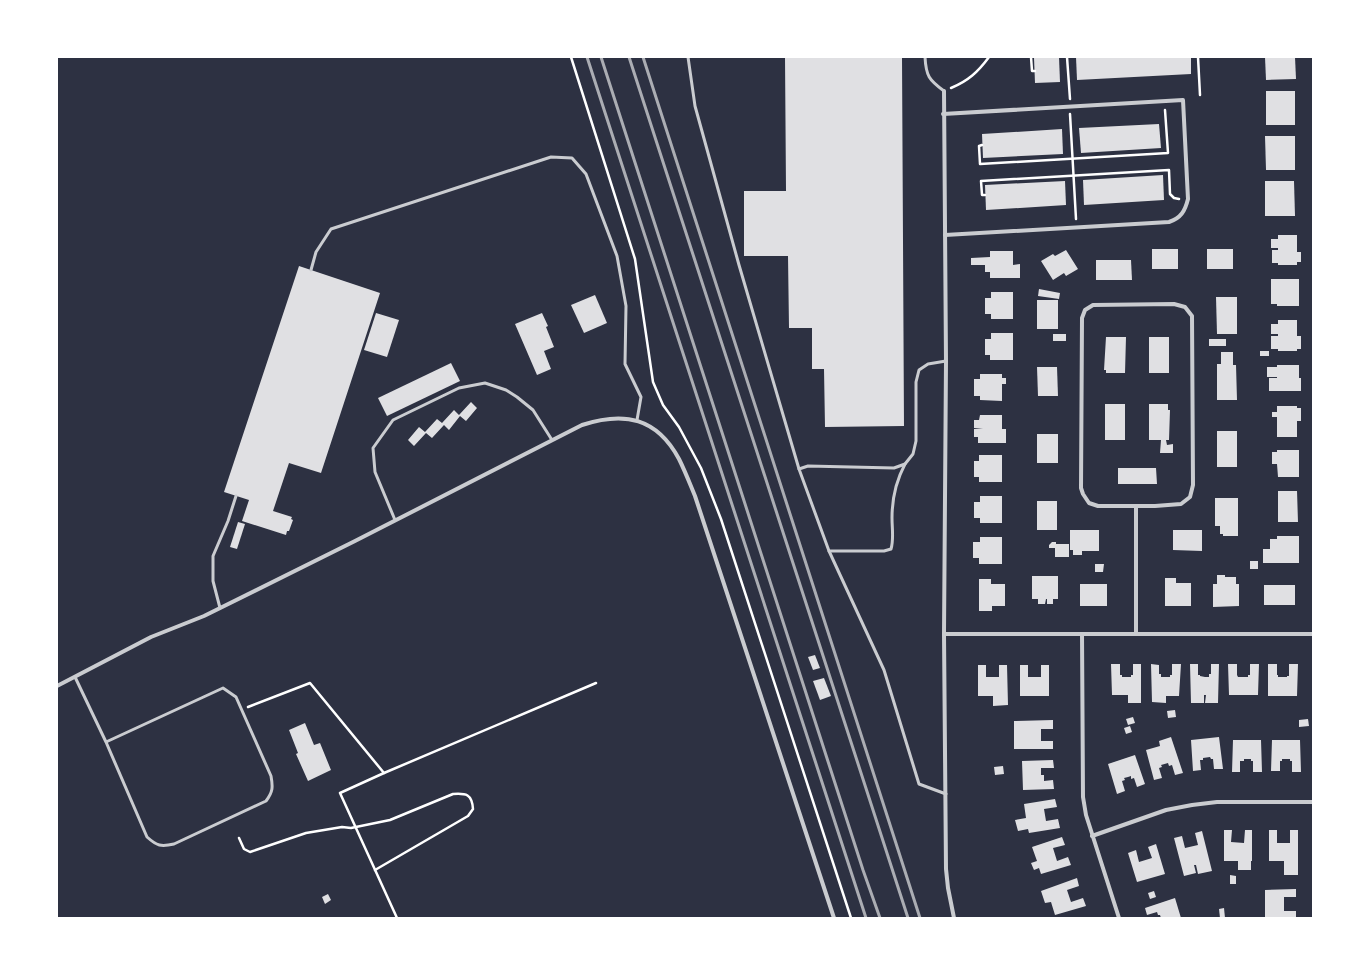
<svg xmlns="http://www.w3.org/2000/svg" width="1370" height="975" viewBox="0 0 1370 975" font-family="'Playfair Display',serif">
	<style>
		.building { fill: #e0e0e3 }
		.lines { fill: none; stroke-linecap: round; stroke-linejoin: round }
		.path { stroke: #fff; stroke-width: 2.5 }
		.service { stroke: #caccd0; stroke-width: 3 }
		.minor { stroke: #caccd0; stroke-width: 4 }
		.rail { stroke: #abadb3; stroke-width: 3 }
	</style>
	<rect width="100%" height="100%" fill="#2d3142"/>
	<!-- building -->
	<g class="building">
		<path d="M785 57H902L904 426 825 427 824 369H812V328H789L788 256H744V191H786Z"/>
		<path d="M1059 57 1060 82 1035 83 1034 58Z"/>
		<path d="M1076 57H1191V74L1077 80Z"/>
		<path d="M1265 57H1295L1296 79 1266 80Z"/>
		<rect x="1266" y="91" width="29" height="34"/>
		<path d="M1159 124 1161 148 1081 153 1079 128Z"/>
		<path d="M1062 129 1063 154 983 158 982 134Z"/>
		<path d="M1265 136H1295V170H1266Z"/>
		<path d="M1163 175 1164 200 1084 205 1083 180Z"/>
		<path d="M1065 181 1066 205 986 210 985 185Z"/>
		<path d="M1265 181H1294L1295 216H1265Z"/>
		<path d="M1278 235H1297V252H1301V262H1297V265H1278V263H1272V250H1278V248H1271V239H1278Z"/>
		<rect x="1152" y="249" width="26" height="20"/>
		<rect x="1207" y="249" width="26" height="20"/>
		<path d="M1066 250 1078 269 1066 276 1064 273 1053 280 1041 261 1053 254 1055 256Z"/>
		<path d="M990 251H1013V265L1020 264V278H990V272H985V265H971V258L990 257Z"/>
		<path d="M1096 260H1131L1132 280H1096Z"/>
		<path d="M299 266 380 293 321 473 289 463 273 511 292 517 291 519 293 520 289 531H287L286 535 242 521 249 500 224 492Z"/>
		<path d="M1271 279H1299V306H1277V304H1271Z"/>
		<path d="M1039 289 1060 293 1059 299 1038 296Z"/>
		<path d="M991 292H1013V319H991V314H985V298H991Z"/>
		<path d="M595 295 607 323 584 333 571 305Z"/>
		<path d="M1216 297H1237V334H1217Z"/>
		<rect x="1037" y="300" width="21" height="29"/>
		<path d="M376 313 399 320 387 357 364 350Z"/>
		<path d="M542 313 548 326 546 327 554 347 544 351 551 369 537 375 515 324Z"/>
		<path d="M1278 320H1297V336H1301V349H1297V351H1278V349H1271V336H1278V334H1271V324H1278Z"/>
		<path d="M991 333H1013V360H990V355H985V339H991Z"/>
		<rect x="1053" y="334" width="13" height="7"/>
		<path d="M1106 337H1126L1125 373H1106V370H1104Z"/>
		<rect x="1149" y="337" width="20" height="36"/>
		<rect x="1209" y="339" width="17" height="7"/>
		<rect x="1260" y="351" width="9" height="5"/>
		<path d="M1221 352H1233V365H1236L1237 400H1217V364H1221Z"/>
		<path d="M451 363 460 381 387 416 378 398Z"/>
		<path d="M1277 365H1299V378H1301V391H1269V378H1277V377H1267V367H1277Z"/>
		<path d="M1037 367H1057L1058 396H1038Z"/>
		<path d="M980 374H1002V378H1006V384H1002V401L980 400V396H974V379H980Z"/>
		<path d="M471 402 477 408 466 421 460 416 449 430 444 425 432 438 426 433 414 446 408 440 419 427 425 432 437 419 442 423 454 410 459 415Z"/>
		<rect x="1105" y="404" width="20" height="36"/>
		<path d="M1149 404H1168V410H1170L1169 440H1166L1167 445 1173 444V453H1160L1161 440H1149Z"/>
		<path d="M1277 406H1297V408H1301V421H1297V437H1277V417H1272V412H1277Z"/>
		<path d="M980 415H1002V429H1006V443H978V437H974V429L983 428H974V420H979Z"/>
		<rect x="1217" y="431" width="20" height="36"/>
		<rect x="1037" y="434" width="21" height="29"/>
		<path d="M1277 450H1299V477H1278L1277 464H1272V452H1277Z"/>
		<path d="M979 455H1002V482H979V477H974V461H979Z"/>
		<path d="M1118 468H1156L1157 484H1118Z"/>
		<path d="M1278 491H1297L1298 522H1278Z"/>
		<path d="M980 496H1002V523H980V518H974V502H980Z"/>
		<path d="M1215 498H1238V536H1223V534H1220V526H1215Z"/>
		<rect x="1037" y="501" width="20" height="29"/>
		<path d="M238 522 245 524 237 549 230 547Z"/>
		<path d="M1070 530H1099V551H1082V555H1073V550H1070Z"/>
		<path d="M1173 530H1202V551L1173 550Z"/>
		<path d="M1277 536H1299V563H1263V549H1277H1270V539H1277Z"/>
		<path d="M980 537H1002V564H979V558H973V542H980Z"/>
		<path d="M1052 542H1056V544H1069V557H1055V548H1049V545Z"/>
		<rect x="1250" y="561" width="8" height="8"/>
		<path d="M1095 564H1104L1103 572H1095Z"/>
		<path d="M1217 575H1225V577H1236V584H1239V606L1213 607V584H1217Z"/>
		<path d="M1032 576H1058V599H1053V604H1047V599H1046L1045 604H1038V599H1032Z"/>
		<path d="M1165 578H1176V583H1191V606H1165Z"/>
		<path d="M979 579H991V584H1005V606H992V611H979Z"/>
		<rect x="1080" y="584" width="27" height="22"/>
		<rect x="1264" y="585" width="31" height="20"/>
		<path d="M815 655 820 668 813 670 808 657Z"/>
		<path d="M1111 664H1120V675H1122V677H1131V675H1133V664H1141V703H1128V695H1112Z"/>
		<path d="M1151 664 1159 665V674H1161V677H1170V675H1172V664H1181L1179 696H1166V703L1152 702Z"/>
		<path d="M1190 664H1198V675H1200V676L1205 677H1209V674H1211V664H1219L1218 703H1205L1206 695H1204V703H1191Z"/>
		<path d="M1228 664H1237V675L1238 677H1248V675H1250V664H1259L1258 695H1229Z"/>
		<path d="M1268 664H1277V675H1278V677H1287V676H1289V664H1298L1297 696H1268Z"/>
		<path d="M978 665H986V677H999V665H1007L1008 705 993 706V696H978Z"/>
		<path d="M1020 665H1028V677H1041V665H1049V696H1020Z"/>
		<path d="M824 678 831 696 820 700 813 681Z"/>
		<path d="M1175 710 1176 717 1168 718 1167 711Z"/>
		<path d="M1133 717 1135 723 1128 725 1126 719Z"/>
		<path d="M1308 719 1309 726 1299 727V720Z"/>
		<path d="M1053 720V729H1041V741H1053V749H1014V721Z"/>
		<path d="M305 723 314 745 320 743 331 770 308 781 296 754 298 753 289 730Z"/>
		<path d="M1130 726 1132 732 1126 734 1124 728Z"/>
		<path d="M1171 737 1183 773 1175 775 1172 765 1169 766 1168 763 1161 765 1162 767 1159 768 1162 778 1154 780 1146 750 1160 746 1159 741Z"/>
		<path d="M1219 737 1223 769H1214L1213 759H1211L1210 757 1203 758V760H1200L1201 770 1193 771 1191 740Z"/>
		<path d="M1233 740H1261L1262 772H1253V761H1251V759H1244V761H1240V772H1232Z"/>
		<path d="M1272 740H1300L1301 772H1292V761H1290V759H1282V761H1280V771H1271Z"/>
		<path d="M1135 755 1145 784 1137 787 1134 778 1131 779V776L1128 777 1124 778 1125 780 1122 781 1125 791 1117 794 1108 764Z"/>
		<path d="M1053 760 1054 768H1041V775H1044V781L1053 780 1054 789 1023 790 1022 761Z"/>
		<path d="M1003 766 1004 774 995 775 994 767Z"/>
		<path d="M1055 799 1057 807 1044 809 1046 821 1058 819 1060 828 1029 833 1028 829 1018 831 1015 820 1026 818 1024 804Z"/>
		<path d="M1224 830H1232L1231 842 1244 843 1245 830H1252V861H1251V870H1238V861H1224Z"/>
		<path d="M1269 830H1277V843H1290V830H1298V875H1284V861H1269Z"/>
		<path d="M1202 831 1212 871 1198 874 1196 865H1194L1196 873 1184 876 1174 838 1182 836 1185 848 1198 845 1195 833Z"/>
		<path d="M1062 837 1065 845 1053 848 1057 861 1068 857 1071 865 1041 874 1039 868 1034 870 1031 863 1037 861 1032 847Z"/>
		<path d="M1156 844 1165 874 1137 882 1128 853 1136 850 1139 862 1152 858 1148 847Z"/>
		<path d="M1230 875 1236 876V884H1230Z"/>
		<path d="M1077 878 1079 886 1067 890 1071 902 1083 898 1086 906 1055 915 1051 902 1045 903 1041 891Z"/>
		<path d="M1296 889V897H1284V911H1296V918H1265V890Z"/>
		<path d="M1154 891 1156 897 1150 899 1148 893Z"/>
		<path d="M328 894 331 900 325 904 322 897Z"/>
		<path d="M1175 898 1181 918H1161L1160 915H1158L1157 912 1147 915 1145 908Z"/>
		<path d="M1224 908 1225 918H1220L1219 909Z"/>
	</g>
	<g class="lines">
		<!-- path -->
		<g class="path">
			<path d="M571 57 635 259 653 382 663 405 679 427 701 468 721 519 851 918"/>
			<path d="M1031 57 1032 71H1035"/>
			<path d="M1067 57 1070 99"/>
			<path d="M1198 57 1200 95"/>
			<path d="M951 88C968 81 978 72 989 57"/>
			<path d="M1070 114 1076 219"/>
			<path d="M982 145 979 146 980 164 1168 153 1165 110"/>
			<path d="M985 195H982L981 181 1169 170 1170 194 1174 198 1179 199"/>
			<path d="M248 707 310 683 384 773 340 793 397 918"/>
			<path d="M384 773 596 683"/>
			<path d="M239 838 244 849 250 852 306 833 342 827 351 828 390 820 453 794C466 793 472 794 473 809L468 816 375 870"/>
		</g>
		<!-- service -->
		<g class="service">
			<path d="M688 57 695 106 739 265 799 469"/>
			<path d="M925 57C926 76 929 80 944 91"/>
			<path d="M311 270 316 252 331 229 551 157 572 158 586 174 617 256 626 306 625 364 641 397 637 420"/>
			<path d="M395 520 375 472 373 448 393 420 459 388 485 383 506 390 517 397 533 410 552 440"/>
			<path d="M829 551H884L891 549C894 539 892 529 892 518 892 499 896 481 905 464"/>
			<path d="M220 608 213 581V556L228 521 236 496"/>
			<path d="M75 677 106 742 147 837C157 846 161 847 174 844L266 801C273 792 273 787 271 776L236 697 223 688 106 742"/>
			<path d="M946 794 919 784 884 670 829 551 799 469 808 466 894 468 905 464 913 454 916 441V382L919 370 928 364 946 361"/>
		</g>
		<!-- minor -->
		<g class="minor">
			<path d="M944 91 946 361 944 634 946 869 948 888 954 918"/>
			<path d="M943 114 1183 100 1188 199C1185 211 1181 218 1169 222L945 235"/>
			<path d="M1174 304 1185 307 1192 316 1193 485 1190 497 1181 504 1155 506H1098L1089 503 1083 494 1081 488 1082 318 1085 310 1093 305Z"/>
			<path d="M1136 507V634"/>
			<path d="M944 634H1313"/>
			<path d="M1082 634 1083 797 1086 815 1119 918"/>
			<path d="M57 686 151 637 204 616 355 541 582 425C625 411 657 418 679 459 685 471 690 484 695 496L834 918"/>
			<path d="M1092 836 1166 810 1192 805 1217 802H1313"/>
		</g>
		<!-- rail -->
		<g class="rail">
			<path d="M587 57 866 918"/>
			<path d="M601 57 863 870 880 918"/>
			<path d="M629 57 908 918"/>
			<path d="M643 57 920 918"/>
		</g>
	</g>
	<!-- border -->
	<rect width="1370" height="975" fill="none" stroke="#ffffff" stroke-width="116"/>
</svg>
